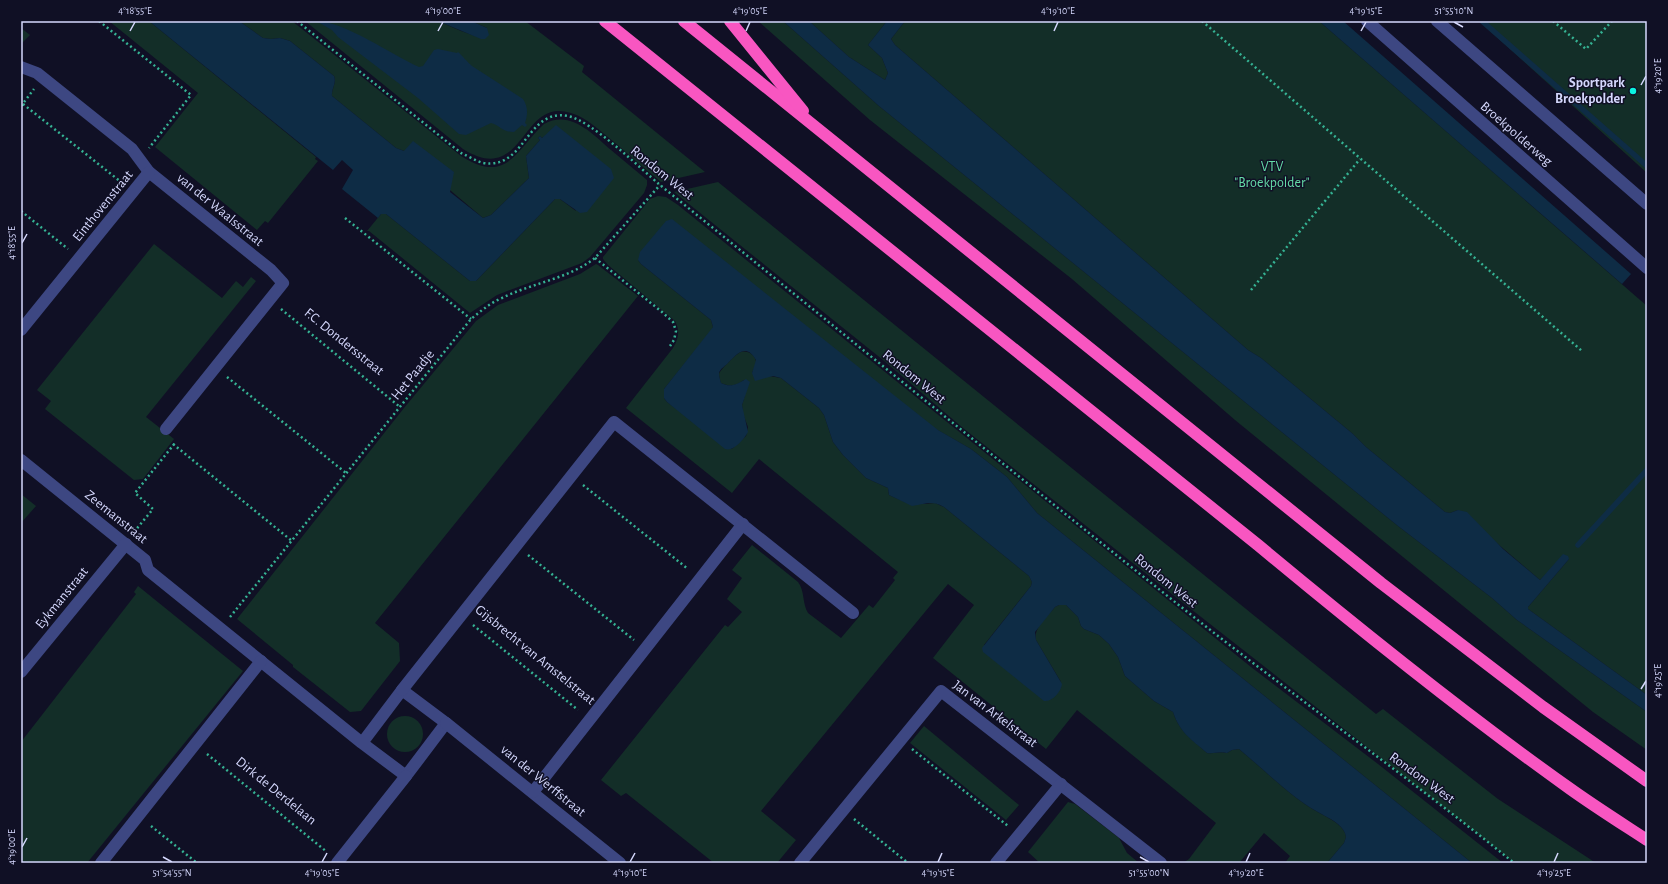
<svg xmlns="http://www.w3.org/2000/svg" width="1668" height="884" viewBox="0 0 1668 884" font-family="'Alegreya Sans',sans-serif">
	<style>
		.green { fill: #132e28 }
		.water { fill: #0e2c45 }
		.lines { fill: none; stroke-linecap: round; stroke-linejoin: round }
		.stream { stroke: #0e2c45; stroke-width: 5.5 }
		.path { stroke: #35b293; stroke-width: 2.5; stroke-dasharray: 2 3; stroke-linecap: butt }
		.minor { stroke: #3d4782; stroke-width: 12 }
		.highway { stroke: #f856c1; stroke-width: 12 }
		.ticks { fill: none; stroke: #d5d8fd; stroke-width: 1.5 }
		.poi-dot { fill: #0bf4e1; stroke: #101025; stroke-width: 1.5 }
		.labels { text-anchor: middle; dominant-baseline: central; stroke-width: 3; stroke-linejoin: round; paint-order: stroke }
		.poi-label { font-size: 14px; font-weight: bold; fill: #d5d8fd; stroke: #101025; text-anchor: end }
		.street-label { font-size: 14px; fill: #d5d8fd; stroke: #101025 }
		.park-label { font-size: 14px; fill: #64dba7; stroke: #101025 }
		.neatline { fill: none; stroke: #d5d8fd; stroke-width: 1.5 }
		.ticks-label { font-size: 10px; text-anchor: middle; fill: #d5d8fd }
	</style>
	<rect width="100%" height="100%" fill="#101025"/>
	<!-- green -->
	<g class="green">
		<path d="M109 21H149L316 157 315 159 318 161 268 223 265 221 257 230 155 147 198 93Z"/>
		<path d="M239 21H292L461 156C507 185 515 151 544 124 570 109 593 134 611 150 623 160 635 170 647 180V185L644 193 590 257 582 263 497 295 470 313 369 231H367L381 214H386L470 281H476L555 199H560L576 211 545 136 542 138 540 136 538 138 540 140 526 156 529 178 491 215 483 218 404 151 396 148 332 96C331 89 337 83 334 76L290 41 280 38 271 39 263 38Z"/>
		<path d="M305 21H438L461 31 484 39 487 28 471 21H525L584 66 582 72 705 172 661 182C645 169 630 156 614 142 601 132 588 118 571 113 520 96 525 188 463 149Z"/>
		<path d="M758 21H783L879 106 1398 526 1492 598 1517 620 1647 712V750L1593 712 1235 420 1072 279 870 120Z"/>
		<path d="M809 21H887L868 45 882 58 888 73 885 80 849 57Z"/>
		<path d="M905 21H1319L1647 306V695L1528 609V607L1569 559 1552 568 1540 580 1458 510 1450 513 1445 512 1366 447 1353 434 1289 381 1261 358 1248 350 895 45 891 39Z"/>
		<path d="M1479 21H1647V173Z"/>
		<path d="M21 28 30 35 22 43 21 42Z"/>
		<path d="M718 182 1376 714 1383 709 1498 799 1596 863H1515L1173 595 963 428 883 360 674 192Z"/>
		<path d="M658 196 666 197 678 205 1251 667 1378 764 1503 863H1472L1037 513 1007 477 971 449 638 260 641 264 711 320 713 327 711 331 664 389V398L667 402 731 449 733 448 746 436 748 427 743 414 742 405 745 395 744 380C737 386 729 387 721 383 720 381 719 376 719 374 720 370 737 353 741 352 748 350 757 356 756 364 755 367 753 370 752 373L781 378 819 408 824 415 833 442 843 455 866 478 888 488 889 495 907 503 924 504 935 503 944 507 1029 576 1032 582 1031 586 984 645 1061 682 1036 640C1033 628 1048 616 1055 607L1059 605H1066L1078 617 1081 626 1084 629 1099 635 1109 644 1118 657 1125 676 1154 701 1173 712C1180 733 1192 739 1207 753 1214 754 1220 751 1227 753L1232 750 1239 749C1267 772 1292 799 1325 816 1334 821 1345 827 1346 837L1344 843 1327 863H1285L1290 856 1264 833 1239 863H1183L1189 859 1216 823 1077 710 1046 749 933 658 974 605 948 584 761 811 796 840 777 863H714L626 793 621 796 601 780 725 625 728 627 742 612 727 599 742 578 732 570 752 545 798 582C805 591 802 603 808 613L841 638 869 605 873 608 895 580 893 578 898 572 759 459 732 493 626 408 673 348C679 338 680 331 675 321L608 265 603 259V257L650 199Z"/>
		<path d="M154 244 222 298 236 281 243 287 251 277 256 281 146 417 174 439 143 479 134 480 45 409 51 401 37 390Z"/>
		<path d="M596 264 598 265 638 296 375 623 399 643 400 661 361 711 350 712 293 667V665L237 619 404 408 476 321 498 305 580 274Z"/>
		<path d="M21 494 36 506 21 523Z"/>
		<path d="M138 586 243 671 87 863H21V742L136 594 134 592Z"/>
		<circle cx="405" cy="734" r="18"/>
		<path d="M924 726 1019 805 1006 820 910 743Z"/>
		<path d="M1068 802 1075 804 1119 838 1127 853 1139 863H1040L1028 852Z"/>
	</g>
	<!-- water -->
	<g class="water">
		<path d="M149 21H239L263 38 271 39 280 38 290 41 334 76C337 83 331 89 332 96L396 148 404 151 413 141 454 172 450 192 483 218 491 215 529 178 526 156 540 140 538 138 540 136 542 138 556 125 611 169 614 178 587 212 580 213 560 199H555L476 281H470L386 214H381L378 218 342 189 353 170 342 160 333 170Z"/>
		<path d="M316 21C344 21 392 55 419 67L423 66 434 50 438 49 457 53 458 52C462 55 467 62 472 66L523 99C528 107 528 114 525 123L527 125 525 127 522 125 514 132C502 132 501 126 491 123L466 135 459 134 418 98 338 37 332 30Z"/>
		<path d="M438 21H471L487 28 489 35 485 39H481Z"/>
		<path d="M783 21H809L849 57 885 80 888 73 882 58 868 45 887 21H905L891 39 895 45 1248 350 1261 358 1289 381 1353 434 1366 447 1445 512 1450 513 1458 510 1467 512 1503 549 1540 580 1563 554 1568 556 1569 559 1528 607V609L1647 695V712L1517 620 1492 598 1398 526 879 106Z"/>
		<path d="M1319 21H1343L1631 274 1622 284Z"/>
		<path d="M672 219 938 430 971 449 1007 477 1037 513 1472 863H1327L1344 843 1346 837C1345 827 1333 820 1325 816 1292 799 1267 772 1239 749L1232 750 1227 753C1220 751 1214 754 1207 753 1191 739 1180 733 1173 712L1154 701 1125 676 1118 657 1109 644 1099 635 1084 629 1081 626 1078 617 1066 605H1059L1055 607 1035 632 1036 640 1062 684C1061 692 1052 702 1044 701L983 652 982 648 1031 586 1032 582 1029 576 944 507C931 500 926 504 912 506L889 495 888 488 866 478 843 455 833 442 824 415 819 408 781 378 773 376 755 381 752 373 756 360C746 343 737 354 728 363 725 366 720 369 719 373 719 376 720 380 721 383 731 388 737 384 746 379L750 382 742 405 748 432C744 439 734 452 725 449L667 402 664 398V389L713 327 711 320 641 264 638 260 640 252 666 221Z"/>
	</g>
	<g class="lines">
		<!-- stream -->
		<g class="stream">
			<path d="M1482 21 1647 166"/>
			<path d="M1578 545 1647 470"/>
		</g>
		<!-- path -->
		<g class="path">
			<path d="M99 21 191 95 149 148"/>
			<path d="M297 21 461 153C468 156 476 161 483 163 526 170 526 108 568 116 592 121 640 168 660 185 834 326 1006 467 1180 606 1290 694 1405 774 1514 863"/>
			<path d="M1202 21 1582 351"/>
			<path d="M1553 21 1586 49 1612 21"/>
			<path d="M23 104 121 182"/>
			<path d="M21 106 34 89"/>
			<path d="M21 211 68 249"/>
			<path d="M345 218 471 319"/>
			<path d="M595 258 662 312 673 322 676 331 674 340 670 346"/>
			<path d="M1251 290 1360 159"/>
			<path d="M281 309 400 407"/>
			<path d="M227 377 346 473"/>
			<path d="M173 444 292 541"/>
			<path d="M583 485 688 569"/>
			<path d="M134 532 153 509 135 493 175 443"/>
			<path d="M528 555 634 640"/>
			<path d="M230 617 471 319C481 311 490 303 502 298 532 283 568 279 595 258L660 185"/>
			<path d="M473 625 578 710"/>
			<path d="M912 749 1008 826"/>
			<path d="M207 754 327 852"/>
			<path d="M854 819 908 863"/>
			<path d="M151 826 197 863"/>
		</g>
		<!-- minor -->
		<g class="minor">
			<path d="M1367 21 1647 268"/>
			<path d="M1437 21 1647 204"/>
			<path d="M21 67 37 73 132 149 149 172 271 270 283 283 166 429"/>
			<path d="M21 330 149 172"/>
			<path d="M21 460 145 560 148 570 362 743 406 776 446 723 402 690 362 743"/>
			<path d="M21 672 126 544"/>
			<path d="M402 690 614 422 853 613"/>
			<path d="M446 723 620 863"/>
			<path d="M533 792 743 524"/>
			<path d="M101 863 261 661"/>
			<path d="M337 863 406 776"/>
			<path d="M800 863 941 691 1161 863"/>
			<path d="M996 863 1061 784"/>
		</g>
		<!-- highway -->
		<g class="highway">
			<path d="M605 21 1258 545C1359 629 1462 712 1569 788 1594 806 1621 823 1647 840"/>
			<path d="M684 21 1381 583 1543 707 1647 781"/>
			<path d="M730 21 803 111"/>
		</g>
	</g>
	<!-- ticks -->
	<path class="ticks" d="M1454 22 1463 27M130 31 135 22M438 31 443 22M746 31 750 22M1054 31 1058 22M1361 31 1366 22M1641 85 1646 76M22 243 27 234M1641 689 1646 681M22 847 27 838M163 857 172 862M1140 857 1149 862M322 862 327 853M630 862 635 853M938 862 942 853M1246 862 1250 853M1554 862 1558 853"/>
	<!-- markers -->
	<circle class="poi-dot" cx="1633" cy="91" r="4"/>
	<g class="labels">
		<!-- poi labels -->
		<g class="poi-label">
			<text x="1625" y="83">Sportpark<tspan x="1625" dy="16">Broekpolder</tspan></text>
		</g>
		<!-- street labels -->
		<g class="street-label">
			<text transform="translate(1516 134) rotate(41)">Broekpolderweg</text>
			<text transform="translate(662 173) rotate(39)">Rondom West</text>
			<text transform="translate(103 206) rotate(-51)">Einthovenstraat</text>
			<text transform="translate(220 210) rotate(39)">van der Waalsstraat</text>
			<text transform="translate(344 342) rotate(39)">F.C. Dondersstraat</text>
			<text transform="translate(413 375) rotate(-51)">Het Paadje</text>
			<text transform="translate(914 377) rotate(39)">Rondom West</text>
			<text transform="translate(116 517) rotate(39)">Zeemanstraat</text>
			<text transform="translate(1166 581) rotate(39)">Rondom West</text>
			<text transform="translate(62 598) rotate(-51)">Eykmanstraat</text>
			<text transform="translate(535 655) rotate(39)">Gijsbrecht van Amstelstraat</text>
			<text transform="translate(995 714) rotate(37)">Jan van Arkelstraat</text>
			<text transform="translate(1422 778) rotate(36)">Rondom West</text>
			<text transform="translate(543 781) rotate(39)">van der Werffstraat</text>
			<text transform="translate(276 791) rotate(39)">Dirk de Derdelaan</text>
		</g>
		<!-- park labels -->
		<g class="park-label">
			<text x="1272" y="167">VTV<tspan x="1272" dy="16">"Broekpolder"</tspan></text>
		</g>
	</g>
	<!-- border -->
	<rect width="1668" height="884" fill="none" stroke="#101025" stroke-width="44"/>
	<rect x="22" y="22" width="1624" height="840" class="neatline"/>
	<g class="ticks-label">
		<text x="135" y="14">4°18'55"E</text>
		<text x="443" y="14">4°19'00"E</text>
		<text x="750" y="14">4°19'05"E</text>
		<text x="1058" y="14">4°19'10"E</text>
		<text x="1366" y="14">4°19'15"E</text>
		<text x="1454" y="14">51°55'10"N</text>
		<text transform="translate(1657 76) rotate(-90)" y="4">4°19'20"E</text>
		<text transform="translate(11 243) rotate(-90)" y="4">4°18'55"E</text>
		<text transform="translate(1657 681) rotate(-90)" y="4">4°19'25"E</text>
		<text transform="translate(11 847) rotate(-90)" y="4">4°19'00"E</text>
		<text x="172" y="876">51°54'55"N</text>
		<text x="322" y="876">4°19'05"E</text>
		<text x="630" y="876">4°19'10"E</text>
		<text x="938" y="876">4°19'15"E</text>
		<text x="1149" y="876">51°55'00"N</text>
		<text x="1246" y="876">4°19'20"E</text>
		<text x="1554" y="876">4°19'25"E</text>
	</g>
</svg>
